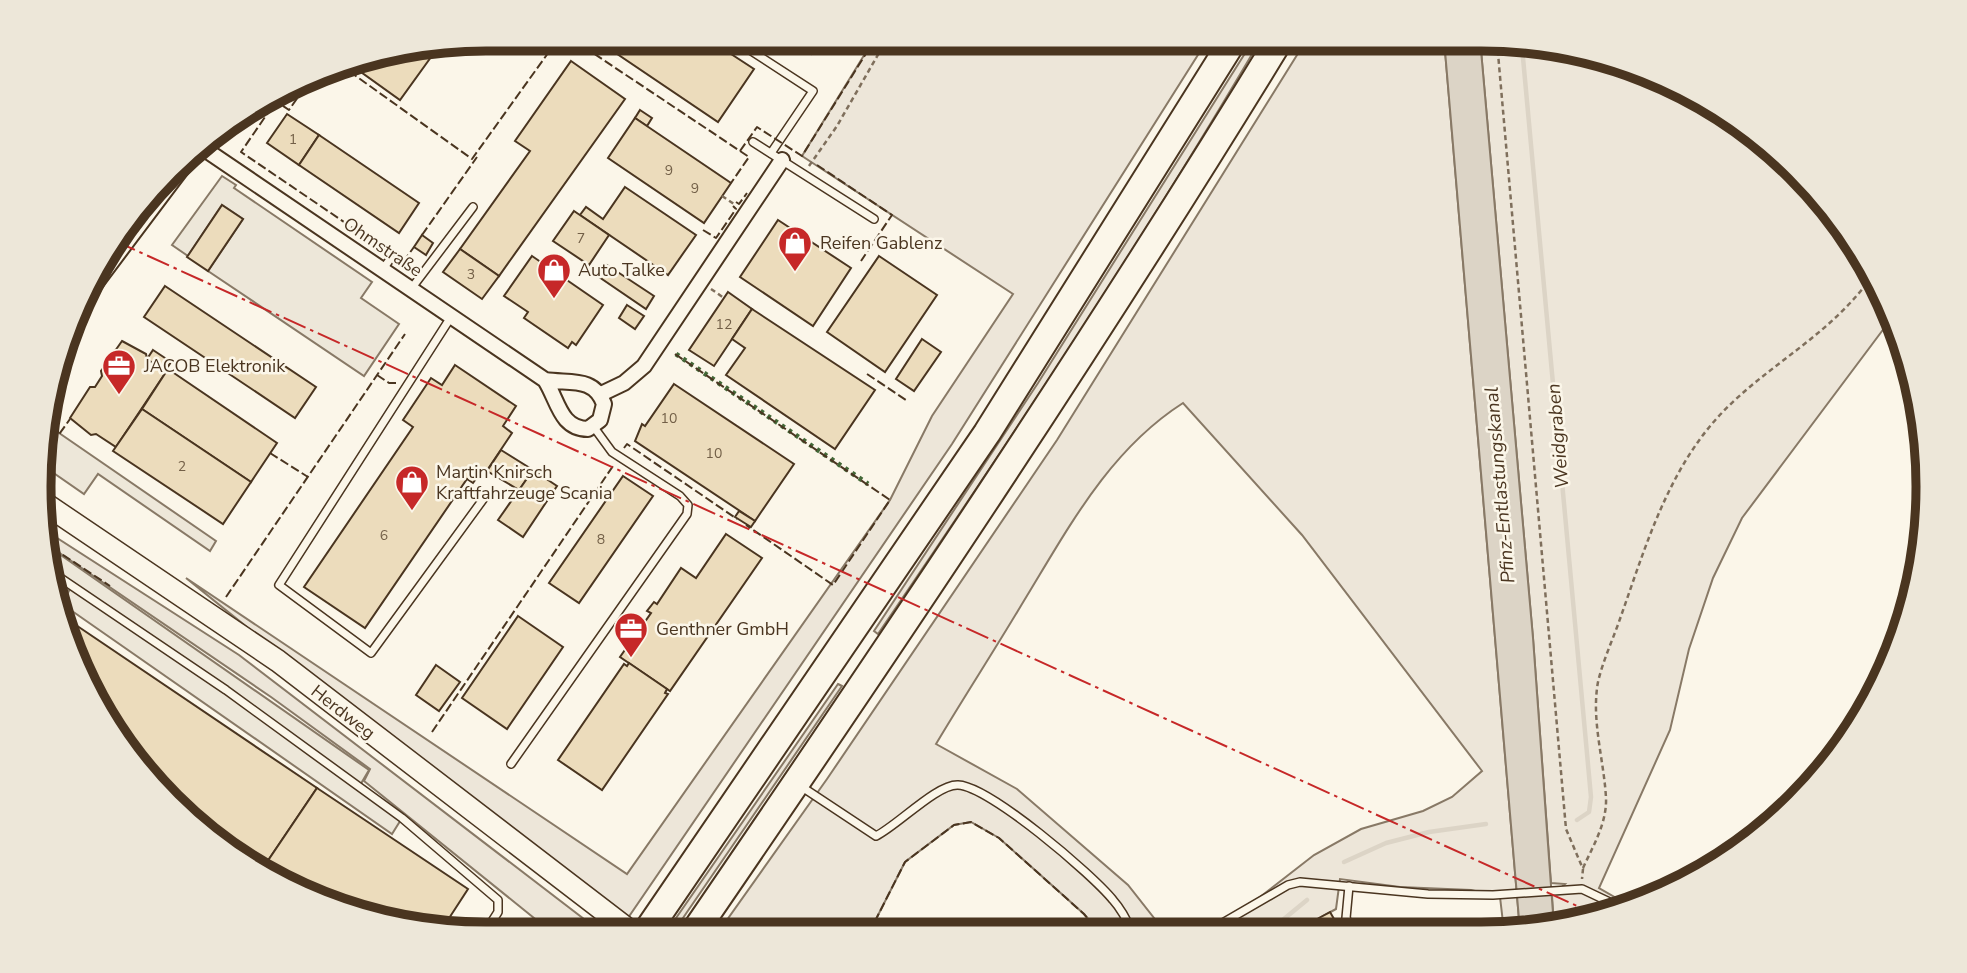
<svg xmlns="http://www.w3.org/2000/svg" width="1967" height="973" viewBox="0 0 1967 973" font-family="'Nunito Sans',sans-serif">
	<style>
		.green { fill: #ede6d9; stroke: #887966; stroke-width: 2 }
		.parking { fill: #ede7d9; stroke: #887966; stroke-width: 2 }
		.water { fill: #dcd4c6; stroke: #887966; stroke-width: 2 }
		.lines { fill: none; stroke-linecap: round; stroke-linejoin: round }
		.stream { stroke: #dcd4c6; stroke-width: 4.5 }
		.building { fill: #ecdcbc; stroke: #4a3520; stroke-width: 2 }
		.service-casing { stroke: #4a3520; stroke-width: 10 }
		.minor-casing { stroke: #4a3520; stroke-width: 18 }
		.secondary-casing { stroke: #4a3520; stroke-width: 24 }
		.motorway-casing { stroke: #4a3520; stroke-width: 30 }
		.path { stroke: #7f6f5c; stroke-width: 2.5; stroke-dasharray: 5 3.5; stroke-linecap: butt }
		.service { stroke: #fbf6e9; stroke-width: 7 }
		.minor { stroke: #fbf6e9; stroke-width: 14 }
		.secondary { stroke: #fbf6e9; stroke-width: 21 }
		.motorway { stroke: #fbf6e9; stroke-width: 26 }
		.hedge { stroke: #436837; stroke-width: 5; stroke-dasharray: 3.5 5; stroke-linecap: butt }
		.fence { stroke: #4a3520; stroke-width: 2; stroke-dasharray: 9 3.5; stroke-linecap: butt }
		.power { stroke: #c62828; stroke-width: 2; stroke-dasharray: 24 5 3.5 5; stroke-linecap: butt }
		.labels { text-anchor: middle; dominant-baseline: central; stroke-width: 5; stroke-linejoin: round; paint-order: stroke }
		.number-label { font-size: 14px; fill: #725f47 }
		.poi-label { font-size: 18px; fill: #4a3520; stroke: #fbf6e9; text-anchor: start }
		.street-label { font-size: 18px; fill: #4a3520; stroke: #fbf6e9 }
		.water-label { font-size: 19px; font-style: italic; fill: #4a3520; stroke: #fbf6e9 }
		.rim { fill: none; stroke: #4a3520; stroke-width: 9 }
	</style>
	<rect width="100%" height="100%" fill="#fbf6e9"/>
	<!-- green -->
	<g class="green">
		<path d="M866 39H1208L952 444 617 934H490L500 921 521 924 534 918 364 781 370 769 271 697 42 541 43 529 239 655 601 932 616 907 268 644 186 578 627 874 890 500 932 416 1013 294 802 156 871 44Z"/>
		<path d="M1254 39H1261C1142 242 1011 439 878 634L874 631 1038 383Z"/>
		<path d="M1307 39H1444L1520 931H1504L1500 897 1471 890 1400 887 1340 879 1336 909 1294 932H1203L1260 897 1314 855 1361 829 1423 811 1452 797 1482 771 1302 535 1183 403C1108 451 1068 529 1022 604 994 651 964 697 936 744L1017 789 1128 885 1165 932H1099L1084 914 999 838 971 822 954 825 905 862 869 933 717 934 827 779 1057 440Z"/>
		<path d="M1480 39 1652 73 1798 170 1894 315 1742 518 1713 578 1689 649 1670 730 1599 888 1630 906 1554 927 1552 896 1565 884 1551 883 1533 638Z"/>
		<path d="M838 684 842 686 672 934H665Z"/>
	</g>
	<!-- parking -->
	<g class="parking">
		<path d="M222 176 236 185 234 188 372 282 361 298 399 324 364 376 208 271 243 219 222 205 188 256 172 245Z"/>
		<path d="M46 424 216 541 210 551 98 474 84 494 45 467Z"/>
		<path d="M42 542 369 770 359 787 402 818 392 834 62 604 72 585 50 571Z"/>
	</g>
	<!-- water -->
	<path class="water" d="M1444 39H1480L1533 638 1554 927 1520 931Z"/>
	<g class="lines">
		<!-- stream -->
		<g class="stream">
			<path d="M1522 47 1591 797 1589 812 1577 820"/>
			<path d="M1344 862 1386 843 1429 832 1486 824"/>
			<path d="M1268 932 1307 900"/>
		</g>
	</g>
	<!-- building -->
	<g class="building">
		<path d="M595 39H708L754 69 718 122Z"/>
		<path d="M788 39H822L811 54Z"/>
		<path d="M439 46 400 100 347 62Z"/>
		<path d="M571 61 625 99 499 276 460 249 530 151 515 141Z"/>
		<path d="M640 110 652 118 647 126 635 118Z"/>
		<path d="M287 114 319 135 299 165 267 143Z"/>
		<path d="M635 118 731 183 704 223 608 158Z"/>
		<path d="M319 135 419 203 399 233 299 165Z"/>
		<path d="M625 187 696 235 668 275 580 215 586 207 603 219Z"/>
		<path d="M222 205 243 219 208 271 187 257Z"/>
		<path d="M574 211 609 235 589 265 553 241Z"/>
		<path d="M778 220 851 268 813 326 740 277Z"/>
		<path d="M422 235 433 243 426 255 414 247Z"/>
		<path d="M460 249 499 276 482 299 443 272Z"/>
		<path d="M532 256 603 305 576 345 572 342 568 348 524 318 528 312 504 296Z"/>
		<path d="M879 256 937 295 885 372 827 332Z"/>
		<path d="M607 265 654 296 646 309 599 277Z"/>
		<path d="M165 286 316 387 295 418 144 317Z"/>
		<path d="M728 292 752 309 714 366 689 350Z"/>
		<path d="M627 305 644 316 635 329 619 318Z"/>
		<path d="M752 309 875 390 835 449 726 375 745 348 732 339Z"/>
		<path d="M922 339 941 352 914 391 896 379Z"/>
		<path d="M122 341 146 354 147 359 166 372 116 447 96 434 91 435 70 418 90 387H95L102 376 101 371Z"/>
		<path d="M153 350 171 362 165 371 147 359Z"/>
		<path d="M455 365 516 406 503 426 512 433 484 475 481 472 473 483 467 479 365 628 304 587 413 427 403 420 431 378 442 385Z"/>
		<path d="M168 369 277 443 251 482 142 409Z"/>
		<path d="M674 384 794 464 755 521 635 441 642 424 645 426Z"/>
		<path d="M142 409 251 482 223 524 113 451Z"/>
		<path d="M501 450 533 470 519 490 487 471Z"/>
		<path d="M533 470 557 486 523 537 498 520Z"/>
		<path d="M623 476 653 496 579 603 549 583Z"/>
		<path d="M739 511 755 521 751 527 735 517Z"/>
		<path d="M726 534 762 558 670 691 620 657 651 613 647 611 654 602 657 604 681 568 696 578Z"/>
		<path d="M518 616 563 647 507 729 462 698Z"/>
		<path d="M64 617 317 788 263 868 191 823 85 685Z"/>
		<path d="M629 663 667 689 665 693 668 694 602 790 558 760 624 664 627 666Z"/>
		<path d="M436 665 460 682 439 711 416 695Z"/>
		<path d="M317 788 468 889 444 926 315 900 263 868Z"/>
		<path d="M1330 912 1341 931 1294 932 1319 918Z"/>
	</g>
	<g class="lines">
		<!-- service casing -->
		<g class="service-casing">
			<g id="service">
				<path d="M733 39 813 91 771 153"/>
				<path d="M753 142 874 219"/>
				<path d="M383 269 393 255"/>
				<path d="M411 289 473 207"/>
				<path d="M451 317 279 585 371 653 487 494"/>
				<path d="M50 571 226 690 402 818 498 900V912L484 934"/>
				<path d="M511 764 687 514 688 505 680 496 612 452 593 426"/>
				<path d="M799 785 876 836C898 825 937 784 958 785 989 786 1092 874 1113 900 1122 910 1127 920 1132 932"/>
				<path d="M1349 886 1346 918 1353 931"/>
				<path d="M1207 932 1288 885 1300 882 1428 894 1493 895 1582 889 1622 908"/>
			</g>
		</g>
		<!-- minor casing -->
		<g class="minor-casing">
			<g id="minor">
				<path d="M200 146 545 380C558 400 560 429 588 429L600 420 604 404C594 376 569 384 545 380"/>
				<path d="M95 284 195 151"/>
				<path d="M601 394 624 383 644 366 782 160"/>
			</g>
		</g>
		<!-- secondary casing -->
		<g class="secondary-casing">
			<path id="secondary" d="M44 503 278 661 634 934"/>
		</g>
		<!-- motorway casing -->
		<g class="motorway-casing">
			<g id="motorway">
				<path d="M645 934 987 433 1234 39"/>
				<path d="M693 934C895 639 1094 343 1280 39"/>
			</g>
		</g>
		<!-- path -->
		<g class="path">
			<path d="M1497 42 1566 829 1583 869 1582 879"/>
			<path d="M809 166 837 126 887 39"/>
			<path d="M722 196 734 204"/>
			<path d="M711 289 724 298"/>
			<path d="M1583 868C1593 846 1607 823 1606 798 1604 760 1591 720 1598 682 1603 660 1614 637 1621 616 1644 551 1665 480 1711 425 1758 369 1825 341 1870 279"/>
		</g>
		<!-- service -->
		<use href="#service" class="service"/>
		<!-- minor -->
		<use href="#minor" class="minor"/>
		<!-- secondary -->
		<use href="#secondary" class="secondary"/>
		<!-- motorway -->
		<use href="#motorway" class="motorway"/>
		<!-- hedge -->
		<path class="hedge" d="M676 354 868 484"/>
		<!-- fence -->
		<g class="fence">
			<path d="M863 39 872 44 875 39"/>
			<path d="M584 47 749 157 731 183"/>
			<path d="M339 64 472 159 556 42 551 39"/>
			<path d="M289 91 298 97 289 110 276 101 241 152 403 262 414 247"/>
			<path d="M740 151 757 127 802 156 872 44"/>
			<path d="M817 165 892 215 861 261"/>
			<path d="M736 202 739 204 747 193"/>
			<path d="M703 230 716 238 736 209 733 206"/>
			<path d="M422 235 477 157"/>
			<path d="M675 354 890 500 833 585 746 525"/>
			<path d="M867 374 906 400"/>
			<path d="M377 375 389 383H396"/>
			<path d="M624 448 627 444 737 519"/>
			<path d="M270 453 308 477"/>
			<path d="M45 454 70 419"/>
			<path d="M42 541 110 586"/>
			<path d="M226 597 405 334"/>
			<path d="M432 732 613 466"/>
			<path d="M587 919 607 934"/>
			<path d="M869 933 905 862 954 825 971 822 999 838 1084 914 1099 932"/>
		</g>
		<!-- power -->
		<path class="power" d="M113 240 1597 915"/>
	</g>
	<!-- icons -->
	<defs>
		<g id="shop-pin" transform="scale(1.75)"><path d="M0 17L-7.5 6A9.5 9.5 0 1 1 7.5 6Z" fill="#c62828" stroke="#fbf6e9"/><path d="M-5-2.5h2.3a2.7 3.5 0 0 1 5.4 0H5L5.5 6h-11ZM-1.5-2.5h3a1.5 2.3 0 0 0-3 0Z" fill="#fff"/></g>
		<g id="office-pin" transform="scale(1.75)"><path d="M0 17L-7.5 6A9.5 9.5 0 1 1 7.5 6Z" fill="#c62828" stroke="#fbf6e9"/><path d="M-6-3h4V-5.5h4V-3h4V5H-6ZM-1-4.5V-3h2v-1.5ZM-6 0V1H6V0Z" fill="#fff"/></g>
	</defs>
	<g fill-rule="evenodd">
		<use href="#shop-pin" x="795" y="243"/>
		<use href="#shop-pin" x="554" y="270"/>
		<use href="#office-pin" x="119" y="366"/>
		<use href="#shop-pin" x="412" y="482"/>
		<use href="#office-pin" x="631" y="629"/>
	</g>
	<g class="labels">
		<!-- number labels -->
		<g class="number-label">
			<text x="293" y="139">1</text>
			<text x="669" y="170">9</text>
			<text x="695" y="188">9</text>
			<text x="581" y="238">7</text>
			<text x="471" y="274">3</text>
			<text x="724" y="324">12</text>
			<text x="669" y="418">10</text>
			<text x="714" y="453">10</text>
			<text x="182" y="466">2</text>
			<text x="384" y="535">6</text>
			<text x="601" y="539">8</text>
		</g>
		<!-- poi labels -->
		<g class="poi-label">
			<text x="820" y="243">Reifen Gablenz</text>
			<text x="578" y="270">Auto Talke</text>
			<text x="144" y="366">JACOB Elektronik</text>
			<text x="436" y="472">Martin Knirsch<tspan x="436" dy="21">Kraftfahrzeuge Scania</tspan></text>
			<text x="656" y="629">Genthner GmbH</text>
		</g>
		<!-- street labels -->
		<g class="street-label">
			<text transform="translate(383 247) rotate(34)">Ohmstraße</text>
			<text transform="translate(343 712) rotate(38)">Herdweg</text>
		</g>
		<!-- water labels -->
		<g class="water-label">
			<text transform="translate(1558 436) rotate(-95)">Weidgraben</text>
			<text transform="translate(1500 485) rotate(-95)">Pfinz-Entlastungskanal</text>
		</g>
	</g>
	<!-- crop -->
	<path d="M0 0H1967V973H0ZM486 51H1481A435 435 0 0 1 1916 486V487A435 435 0 0 1 1481 922H486A435 435 0 0 1 51 487V486A435 435 0 0 1 486 51Z" fill="#ede7d9" fill-rule="evenodd"/>
	<path class="rim" d="M486 51H1481A435 435 0 0 1 1916 486V487A435 435 0 0 1 1481 922H486A435 435 0 0 1 51 487V486A435 435 0 0 1 486 51Z"/>
</svg>
